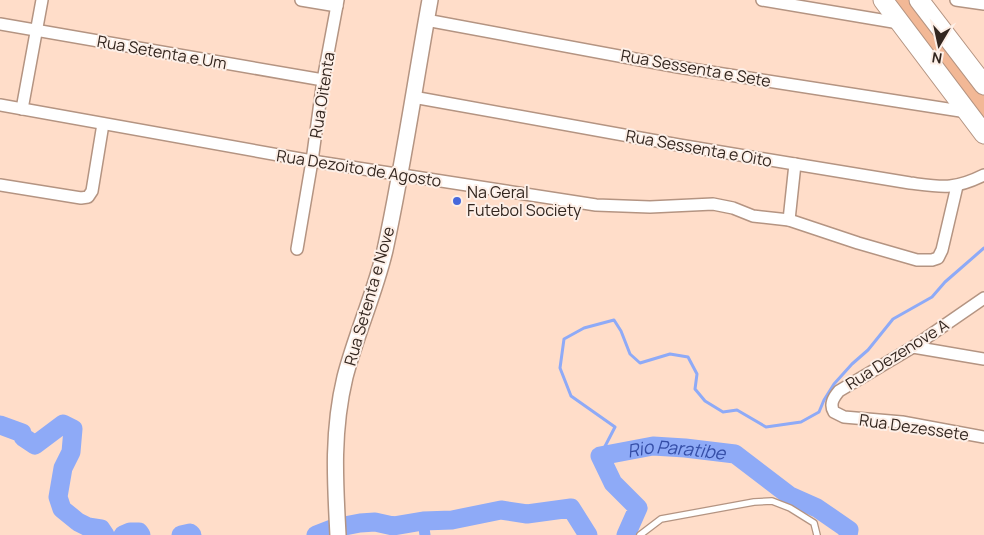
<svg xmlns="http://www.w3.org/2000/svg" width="984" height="535" viewBox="0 0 984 535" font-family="Manrope,sans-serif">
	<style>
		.green { fill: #f2b896 }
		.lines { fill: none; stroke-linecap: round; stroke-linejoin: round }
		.stream { stroke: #8eaaf7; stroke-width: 3 }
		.canal { stroke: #8eaaf7; stroke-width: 11 }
		.river { stroke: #8eaaf7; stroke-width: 19 }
		.service-casing { stroke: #b49482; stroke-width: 8 }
		.minor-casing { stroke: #b49482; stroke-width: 14 }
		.tertiary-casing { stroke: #b49482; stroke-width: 18 }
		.primary-casing { stroke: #b49482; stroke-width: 21 }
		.service { stroke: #fff; stroke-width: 5.5 }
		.minor { stroke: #fff; stroke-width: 11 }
		.tertiary { stroke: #fff; stroke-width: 15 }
		.primary { stroke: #fff; stroke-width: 19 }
		.poi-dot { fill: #4768db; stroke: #fdefe7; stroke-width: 2 }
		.labels { text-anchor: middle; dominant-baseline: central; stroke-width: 4; stroke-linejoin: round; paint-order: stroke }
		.street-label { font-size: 16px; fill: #33261f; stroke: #fdefe7 }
		.poi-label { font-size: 16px; fill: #33261f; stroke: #fdefe7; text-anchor: start }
		.water-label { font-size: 18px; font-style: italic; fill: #354ea7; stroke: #fdefe7 }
	</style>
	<rect width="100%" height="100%" fill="#ffddc9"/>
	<!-- green -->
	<path class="green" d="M887 0H914L984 91V128Z"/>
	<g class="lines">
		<!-- stream -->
		<path class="stream" d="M600 456 615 427 571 396 560 368 564 339 584 328 614 320 621 331 630 354 640 363 670 354 688 357 697 374 695 389 705 401 723 412 737 410 766 427 801 422 819 412 824 400 834 384 852 364 868 350 893 319 932 297 945 282 984 248"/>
		<!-- canal -->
		<path class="canal" d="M423 521 425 535"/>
		<!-- river -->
		<g class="river">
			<path d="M0 425 22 433 23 437 35 445 63 424 73 429 71 452 63 468 58 497 62 509 78 522 88 527 101 529 105 535"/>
			<path d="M123 535 130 532H139L141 535"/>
			<path d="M181 535 190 533 192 535"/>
			<path d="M316 535 334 528 360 523 375 522 393 526 423 521 452 520 501 510 527 514 571 508 588 535"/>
			<path id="s1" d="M626 535 638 508 613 483 600 456 653 446 685 448 735 454 790 496 817 508 849 530 848 535"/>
		</g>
		<!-- service casing -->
		<g class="service-casing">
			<path id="service" d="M640 535 661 519 754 502 772 501 790 508 814 523 817 535"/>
		</g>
		<!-- minor casing -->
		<g class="minor-casing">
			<g id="minor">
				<path d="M301 0 337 6"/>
				<path d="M762 0 899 23"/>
				<path d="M956 0 984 4"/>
				<path d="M426 20 678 67 967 112"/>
				<path d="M0 24 323 80"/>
				<path d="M413 97 679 145 910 183C942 187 954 190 984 175"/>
				<path d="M0 105 312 161 596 205 650 207 713 204 733 208 753 216 789 220 858 243 917 260H932L938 258 942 250 957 186"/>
				<path d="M22 109 42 0"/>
				<path d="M0 185 81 198 88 197 92 191 103 124"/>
				<path d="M789 220 795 164"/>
				<path d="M297 249 312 161 323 80 338 0"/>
				<path d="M984 298 913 347 839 391C834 397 829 404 834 412L844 417 902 422 984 437"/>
				<path d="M913 347 984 359"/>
			</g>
		</g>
		<!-- tertiary casing -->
		<g class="tertiary-casing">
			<path id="tertiary" d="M338 535C335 480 332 431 345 377 356 334 375 293 385 250 403 167 415 83 430 0"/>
		</g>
		<!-- primary casing -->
		<g class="primary-casing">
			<g id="primary">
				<path d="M883 0 984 134"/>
				<path d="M919 0 984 85"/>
			</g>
		</g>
		<!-- service -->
		<use href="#service" class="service"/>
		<!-- minor -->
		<use href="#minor" class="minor"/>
		<!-- tertiary -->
		<use href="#tertiary" class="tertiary"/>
		<!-- primary -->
		<use href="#primary" class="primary"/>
	</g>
	<!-- markers -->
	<circle class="poi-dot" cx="457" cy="201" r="5"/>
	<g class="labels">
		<!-- street labels -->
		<g class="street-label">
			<text transform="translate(162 52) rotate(10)">Rua Setenta e Um</text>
			<text transform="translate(696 68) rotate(10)">Rua Sessenta e Sete</text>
			<text transform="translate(322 95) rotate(-81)">Rua Oitenta</text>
			<text transform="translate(699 148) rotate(10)">Rua Sessenta e Oito</text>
			<text transform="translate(359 168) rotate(9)">Rua Dezoito de Agosto</text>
			<text transform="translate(369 296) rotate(-74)">Rua Setenta e Nove</text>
			<text transform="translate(897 354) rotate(-32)">Rua Dezenove A</text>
			<text transform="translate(914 427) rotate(8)">Rua Dezessete</text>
		</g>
		<!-- poi labels -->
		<g class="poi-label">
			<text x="467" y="192">Na Geral<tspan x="467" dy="18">Futebol Society</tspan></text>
		</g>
		<!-- water labels -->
		<g class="water-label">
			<text stroke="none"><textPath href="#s1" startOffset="172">Rio Paratibe</textPath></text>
		</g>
	</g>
	<!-- north arrow -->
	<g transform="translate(939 45) rotate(189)" stroke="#fdefe7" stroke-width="4" paint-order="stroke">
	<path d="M0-4L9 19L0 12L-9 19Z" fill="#33261f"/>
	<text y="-8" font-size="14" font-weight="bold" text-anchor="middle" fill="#33261f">N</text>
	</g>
</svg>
